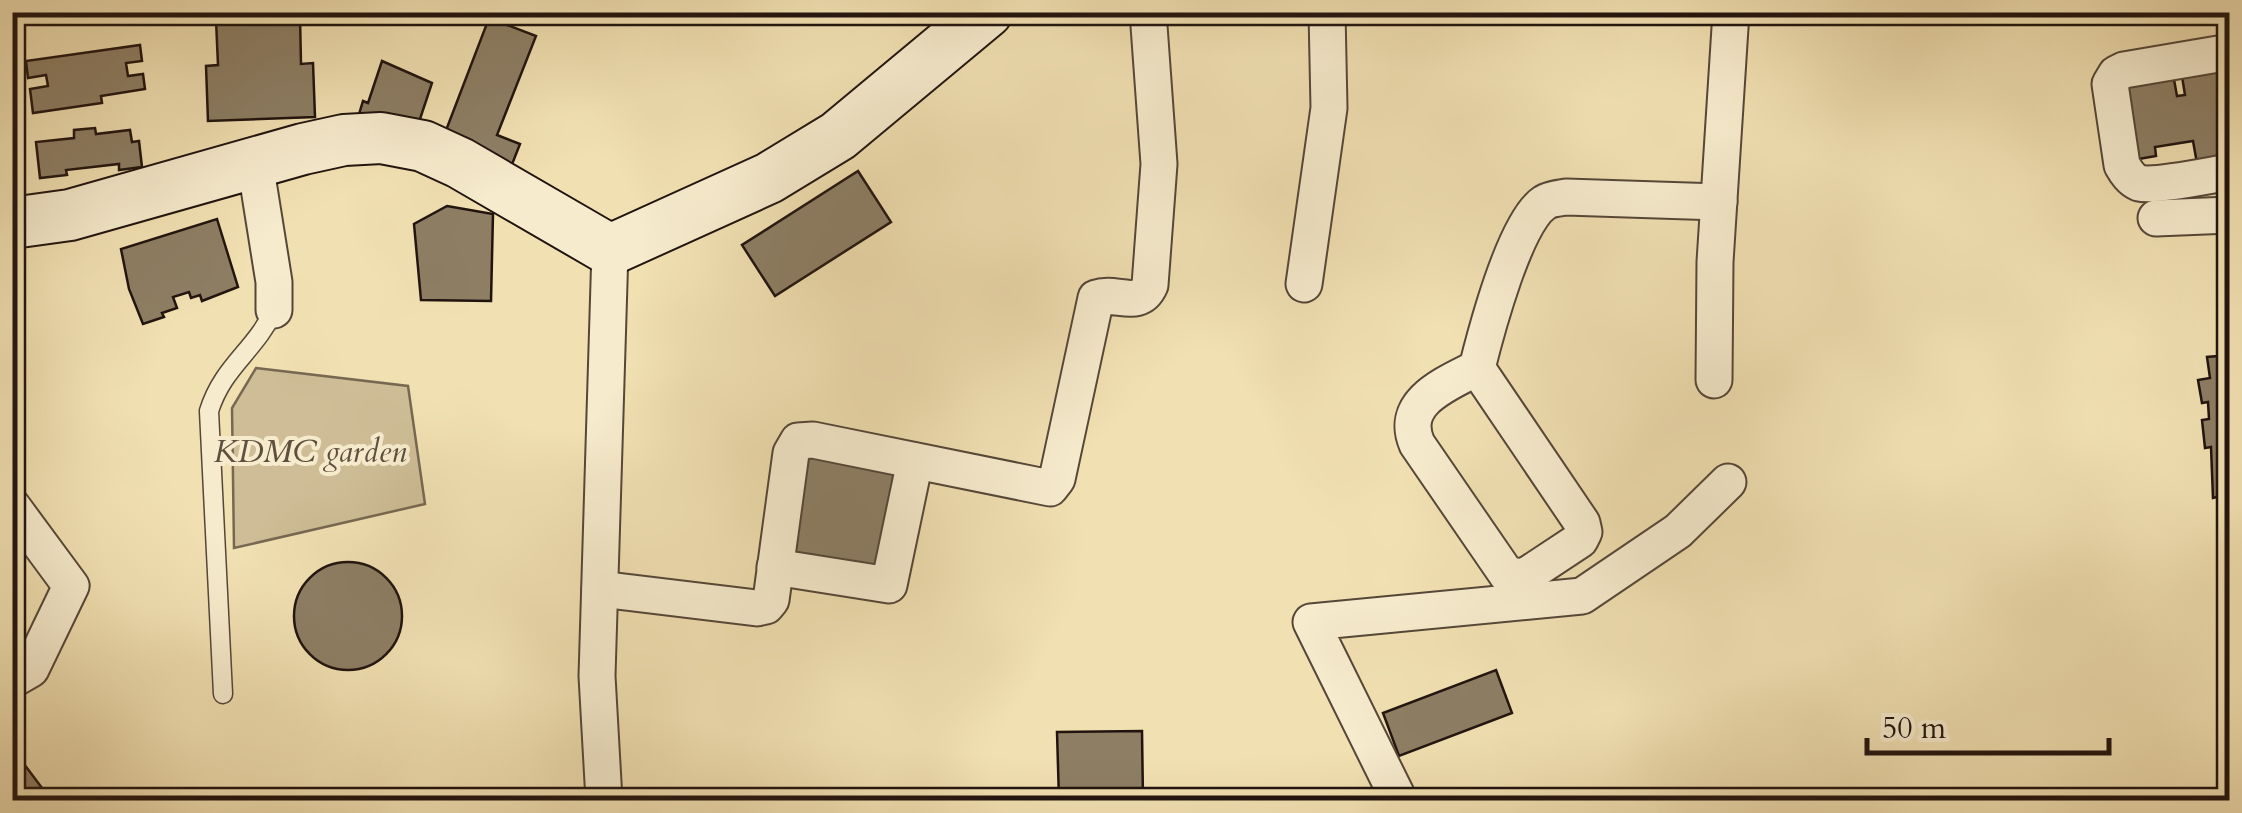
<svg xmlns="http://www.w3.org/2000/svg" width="2242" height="813" viewBox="0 0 2242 813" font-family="Cardo,serif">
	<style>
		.green { fill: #cebd96; stroke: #786852; stroke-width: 2.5 }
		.building { fill: #8d7e64; stroke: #21140f; stroke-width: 2.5 }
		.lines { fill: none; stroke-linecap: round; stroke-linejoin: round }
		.lane-casing { stroke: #554738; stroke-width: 21 }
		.street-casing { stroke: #554738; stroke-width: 39 }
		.secondary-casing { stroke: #21140f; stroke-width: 54 }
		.lane { stroke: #f6ebcd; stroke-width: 18 }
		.street { stroke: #f6ebcd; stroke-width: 35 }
		.secondary { stroke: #f6ebcd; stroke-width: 50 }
		.labels { text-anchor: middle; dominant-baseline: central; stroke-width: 8; stroke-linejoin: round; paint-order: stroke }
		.park-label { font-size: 32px; font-style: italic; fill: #5e4f3e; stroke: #f6ebcd }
	</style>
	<rect width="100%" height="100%" fill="#f1e0b2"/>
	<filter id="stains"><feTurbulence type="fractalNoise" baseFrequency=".002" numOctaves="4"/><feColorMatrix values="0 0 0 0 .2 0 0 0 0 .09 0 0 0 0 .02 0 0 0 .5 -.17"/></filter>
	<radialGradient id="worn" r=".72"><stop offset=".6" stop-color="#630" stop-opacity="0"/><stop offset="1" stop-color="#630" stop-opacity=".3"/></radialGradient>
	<!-- green -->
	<path class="green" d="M256 368 408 386 425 504 234 548 232 408Z"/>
	<!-- building -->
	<g class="building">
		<path d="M338 12H392L339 18Z"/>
		<path d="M1524 12H1598V13L1584 14V20L1525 23Z"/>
		<path d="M300 17 301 64 313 63 315 117 208 121 206 66 218 65 216 20Z"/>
		<path d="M489 18 536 36 497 135 520 144 509 172 440 146Z"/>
		<path d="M140 45 142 61 126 63 128 76 143 74 145 89 101 96 102 103 33 113 30 89 48 86 46 75 28 78 26 61Z"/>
		<path d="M382 61 432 83 415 134 357 121 363 101 368 103Z"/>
		<path d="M2180 64H2224L2230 95V163L2198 169 2193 141 2155 147 2156 156 2127 161 2114 85 2173 74 2177 96 2185 95Z"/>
		<path d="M95 128 96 134 130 130 132 142 139 141 142 167 119 170V164L66 170 67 175 40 178 36 142 74 138V130Z"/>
		<path d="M858 171 891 222 775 296 742 245Z"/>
		<path d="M447 206 493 214 491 301 421 300 414 224Z"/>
		<path d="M217 219 238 287 202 301 200 295 191 298 189 292 173 297 177 308 162 313 164 317 143 324 129 289 121 249Z"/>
		<path d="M2230 355V597L2224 598 2221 572 2227 571 2219 515 2223 514 2221 496 2213 498 2211 447 2205 448 2202 420 2209 419 2208 402 2202 403 2198 380 2210 378 2207 357Z"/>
		<path d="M801 449 905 469 883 579 780 559Z"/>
		<circle cx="348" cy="616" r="54"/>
		<path d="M1496 670 1512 713 1399 756 1383 713Z"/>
		<path d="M1142 731 1143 800H1059L1057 732Z"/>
		<path d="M12 748 51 800H12Z"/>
	</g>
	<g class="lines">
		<!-- lane casing -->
		<g class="lane-casing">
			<path id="lane" d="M223 694 209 411C223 366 255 351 274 310"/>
		</g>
		<!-- street casing -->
		<g class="street-casing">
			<g id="street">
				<path d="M2230 52 2124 70 2116 74 2110 84 2122 165C2126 172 2131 180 2139 183 2155 187 2210 175 2230 172"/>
				<path d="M255 163 274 282V310"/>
				<path d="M2156 218 2230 215"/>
				<path d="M1304 284 1329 108 1327 12"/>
				<path d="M1477 368 1582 523 1584 532 1580 540 1524 577 1507 575 1417 444C1399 402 1446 384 1477 368 1486 332 1515 222 1544 203 1549 199 1560 198 1566 197L1719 202"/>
				<path d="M1714 380 1715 262 1731 12"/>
				<path d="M12 506 71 586 31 669 12 680"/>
				<path d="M775 567 889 585 915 461"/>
				<path d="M600 589 757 608 766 606 771 600 791 453 798 441 813 440 1050 488 1057 479 1096 298C1117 291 1139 310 1150 285L1159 164 1148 12"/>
				<path d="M604 800 597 676 610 250"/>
				<path d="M1399 800 1311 622 1582 596 1678 531 1728 482"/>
			</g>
		</g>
		<!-- secondary casing -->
		<g class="secondary-casing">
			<path id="secondary" d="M12 223 70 215 303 149 344 140 381 138 423 146 460 163 610 250 769 178 838 136 987 12"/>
		</g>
		<!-- lane -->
		<use href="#lane" class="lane"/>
		<!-- street -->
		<use href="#street" class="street"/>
		<!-- secondary -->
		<use href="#secondary" class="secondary"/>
	</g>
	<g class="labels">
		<!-- park labels -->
		<g class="park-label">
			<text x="310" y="452">KDMC garden</text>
		</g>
	</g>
	<!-- margin -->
	<rect width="2242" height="813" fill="none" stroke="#f1e0b2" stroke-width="50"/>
	<rect x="15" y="15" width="2212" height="783" fill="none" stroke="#21140f" stroke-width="5"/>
	<rect x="25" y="25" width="2192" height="763" fill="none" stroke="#21140f" stroke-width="2.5"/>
	<!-- scale -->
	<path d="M1867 738v15h242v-15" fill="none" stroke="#21140f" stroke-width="5"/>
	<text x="1882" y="738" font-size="30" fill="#21140f" stroke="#f6ebcd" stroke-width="8" paint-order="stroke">50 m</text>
	<rect width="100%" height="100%" filter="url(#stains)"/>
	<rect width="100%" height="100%" fill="url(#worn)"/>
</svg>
